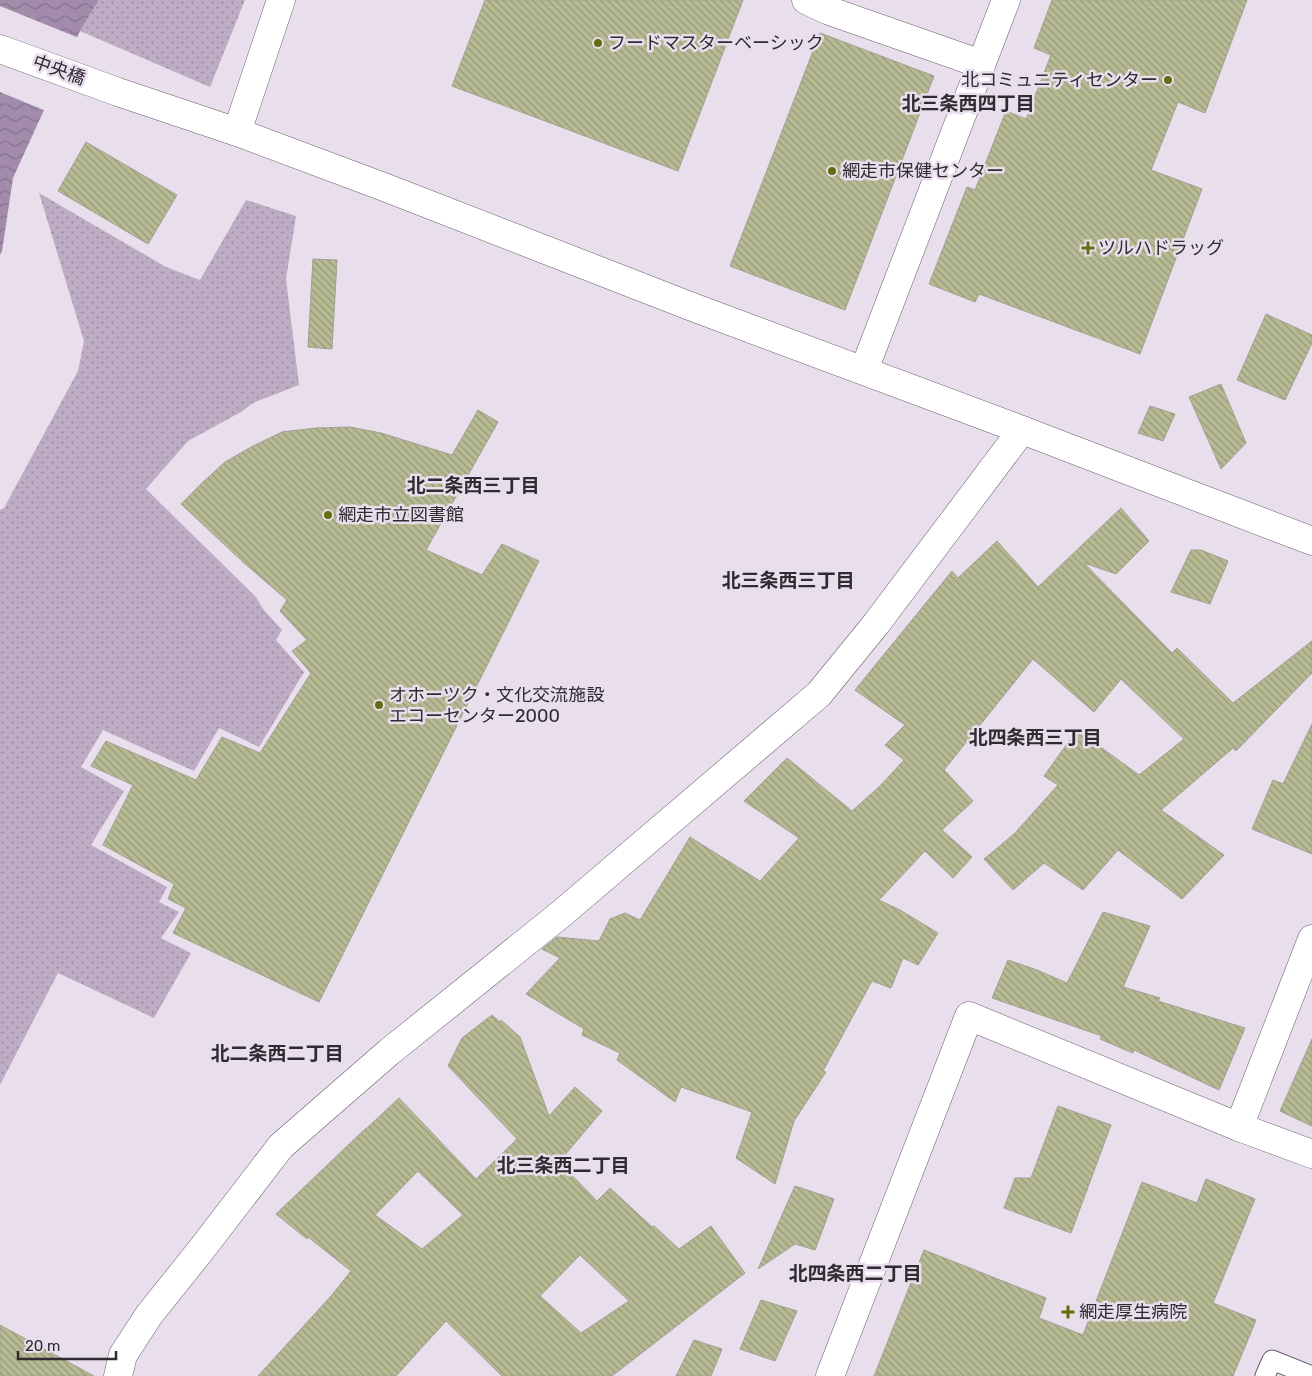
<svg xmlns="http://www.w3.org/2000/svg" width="1312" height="1376" viewBox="0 0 1312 1376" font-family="Rubik,'Noto Sans JP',sans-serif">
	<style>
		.grass { fill: url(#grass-dots) }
		.water { fill: url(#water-waves) }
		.pier { fill: #e8deec }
		.building { fill: url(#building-back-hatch); stroke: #9fa192; fill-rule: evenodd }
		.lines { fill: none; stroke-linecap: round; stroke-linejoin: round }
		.service-casing { stroke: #675f6b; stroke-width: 21 }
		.minor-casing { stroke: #675f6b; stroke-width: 29 }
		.tertiary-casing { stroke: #675f6b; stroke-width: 29 }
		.service { stroke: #fff; stroke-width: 19 }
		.minor { stroke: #fff; stroke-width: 28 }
		.tertiary { stroke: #fff; stroke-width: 28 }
		.poi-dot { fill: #666c0f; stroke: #e8deec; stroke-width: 2 }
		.labels { text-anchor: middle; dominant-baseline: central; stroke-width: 5; stroke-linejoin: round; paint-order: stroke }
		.poi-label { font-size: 18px; fill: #2f2b30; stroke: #e8deec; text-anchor: start }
		.street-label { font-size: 18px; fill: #2f2b30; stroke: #e8deec }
		.neighbourhood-label { font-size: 19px; font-weight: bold; fill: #2f2b30; stroke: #e8deec }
	</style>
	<defs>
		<pattern id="grass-dots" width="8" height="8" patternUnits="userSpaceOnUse" patternTransform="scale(1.25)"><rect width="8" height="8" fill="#beacc4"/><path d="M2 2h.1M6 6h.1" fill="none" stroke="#9b8ca0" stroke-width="1.8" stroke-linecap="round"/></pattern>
		<pattern id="water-waves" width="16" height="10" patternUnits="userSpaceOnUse" patternTransform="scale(1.25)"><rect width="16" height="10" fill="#a38cab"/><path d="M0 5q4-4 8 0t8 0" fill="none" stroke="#85738c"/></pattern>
		<pattern id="building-back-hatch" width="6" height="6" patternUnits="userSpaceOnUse" patternTransform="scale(1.25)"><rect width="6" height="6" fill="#b7bb94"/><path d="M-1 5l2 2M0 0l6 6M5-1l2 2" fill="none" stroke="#959879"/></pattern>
	</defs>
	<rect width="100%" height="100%" fill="#e8deec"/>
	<!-- grass -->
	<g class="grass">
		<path d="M99 0H245L210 87 80 31Z"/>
		<path d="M39 193 166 267 200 280 246 200 296 216 286 279 299 385 253 403 241 412 188 441 146 489 256 597 263 609 282 630 276 640 304 672 259 747 219 728 194 771 103 730 81 767 124 791 91 845 167 887 159 902 179 912 161 938 191 953 154 1018 58 973 0 1085V510L4 508 78 371 84 341Z"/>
	</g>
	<!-- water -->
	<path class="water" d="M0 0H99L80 31 13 178 2 251 0 255Z"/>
	<!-- pier -->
	<path class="pier" d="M0 6 79 38 46 111 0 92Z"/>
	<!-- building -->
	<g class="building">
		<path d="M485 0H743L678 171 452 86Z"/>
		<path d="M1052 0H1247L1205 113 1178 102 1151 170 1202 189 1140 354 979 294 975 302 929 284 967 187 975 190 1006 111 1026 119 1051 55 1034 48Z"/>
		<path d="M820 33 934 76 845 310 730 266Z"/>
		<path d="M86 142 177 195 148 244 58 191Z"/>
		<path d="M313 259 337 260 332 349 308 347Z"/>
		<path d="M1266 314 1312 335V343L1285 400 1237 380Z"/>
		<path d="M1221 384 1246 443 1221 469 1189 397Z"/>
		<path d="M1150 406 1175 414 1163 441 1138 433Z"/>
		<path d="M478 410 498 422 426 550 482 575 502 544 539 561 319 1002 173 933 186 908 168 899 174 884 103 845 133 785 91 766 106 741 196 780 222 737 260 753 311 673 292 651 307 640 280 611 287 600 243 562 181 504 203 482 225 462 253 446 282 432 316 428 350 427 381 433 452 455Z"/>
		<path d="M1121 508 1149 541 1116 574 1084 563 1172 653 1177 648 1233 703 1312 641V673L1236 751 1233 748 1161 810 1224 855 1182 899 1118 850 1083 890 1044 863 1013 890 984 859 1014 834 1058 785 1044 776 1077 730 1139 775 1184 739 1121 679 1094 712 1033 659 944 770 973 801 942 830 972 857 953 878 925 851 879 900 900 910 938 933 918 965 903 958 891 988 872 981 823 1071 826 1072 794 1121 775 1184 736 1158 752 1112 681 1087 675 1102 617 1060 620 1053 582 1035 584 1029 526 994 560 958 542 949 557 937 599 941 610 919 625 913 640 920 690 837 760 881 799 838 744 801 787 758 852 811 880 786 904 760 885 745 905 725 855 690 952 571 958 578 997 541 1038 587Z"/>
		<path d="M1191 550H1201L1228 561 1210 604 1171 592Z"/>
		<path d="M1312 724V854L1252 829 1273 780 1283 784Z"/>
		<path d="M1103 912 1150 926 1123 987 1160 998 1158 1001 1245 1028 1219 1090 1134 1050 1133 1053 1100 1039 1102 1036 992 998 1008 960 1037 970 1067 983Z"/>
		<path d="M492 1015 500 1022 501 1020 520 1037 549 1116 575 1087 602 1111 559 1162 597 1201 610 1188 652 1227 654 1226 679 1249 711 1226 745 1273 612 1376H502L446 1321 396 1376H258L331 1296 351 1271 308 1237 307 1239 276 1214 365 1129H366L399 1098 476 1179 517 1139 448 1066 462 1038ZM418 1171 463 1215 422 1249 375 1215ZM580 1255 629 1301 581 1333 540 1296Z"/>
		<path d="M1312 1039V1126L1280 1111Z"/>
		<path d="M1058 1106 1111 1125 1071 1233 1004 1208 1015 1178H1031Z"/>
		<path d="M1206 1179 1255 1199 1213 1303 1256 1320 1233 1376H874L924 1250 1046 1298 1039 1318 1083 1335 1142 1182 1197 1203Z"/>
		<path d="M795 1186 834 1199 815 1250 795 1244 758 1269Z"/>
		<path d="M761 1300 797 1311 775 1361 740 1349Z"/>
		<path d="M0 1325 94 1376H0Z"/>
		<path d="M694 1340 722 1349 711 1376H676Z"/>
	</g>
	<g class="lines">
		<!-- service casing -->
		<g class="service-casing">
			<path id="service" d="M1265 1376 1272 1360 1312 1376"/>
		</g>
		<!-- minor casing -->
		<g class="minor-casing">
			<g id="minor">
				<path d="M806 0 827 10 981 64"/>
				<path d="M864 370 1006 0"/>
				<path d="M1239 1127 1312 939"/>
				<path d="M118 1376 123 1355 149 1315 201 1250 281 1146 389 1052 561 914 819 694 876 624 1022 430"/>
				<path d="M830 1376 969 1016 1239 1127 1312 1154"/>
			</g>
		</g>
		<!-- tertiary casing -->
		<g class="tertiary-casing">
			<g id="tertiary">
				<path d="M0 49 118 92 237 132 384 187 695 308 1022 430 1312 541"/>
				<path d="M237 132 281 0"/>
			</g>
		</g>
		<!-- service -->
		<use href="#service" class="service"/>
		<!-- minor -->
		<use href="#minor" class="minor"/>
		<!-- tertiary -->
		<use href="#tertiary" class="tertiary"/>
	</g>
	<!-- markers -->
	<g class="poi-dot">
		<circle cx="598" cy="43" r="5"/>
		<circle cx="1168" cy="80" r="5"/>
		<circle cx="832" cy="171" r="5"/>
		<path d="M1085.5 240.5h5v5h5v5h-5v5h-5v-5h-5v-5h5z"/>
		<circle cx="328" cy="515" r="5"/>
		<circle cx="379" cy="705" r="5"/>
		<path d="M1065.5 1304.5h5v5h5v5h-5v5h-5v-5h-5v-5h5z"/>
	</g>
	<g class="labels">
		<!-- poi labels -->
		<g class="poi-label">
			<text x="608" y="43">フードマスターベーシック</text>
			<text x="1158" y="80" text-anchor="end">北コミュニティセンター</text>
			<text x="842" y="171">網走市保健センター</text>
			<text x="1098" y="248">ツルハドラッグ</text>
			<text x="338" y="515">網走市立図書館</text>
			<text x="389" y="695">オホーツク・文化交流施設<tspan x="389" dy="21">エコーセンター2000</tspan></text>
			<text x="1079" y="1312">網走厚生病院</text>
		</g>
		<!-- street labels -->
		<g class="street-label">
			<text transform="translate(59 70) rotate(20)">中央橋</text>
		</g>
		<!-- neighbourhood labels -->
		<g class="neighbourhood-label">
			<text x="968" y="103">北三条西四丁目</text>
			<text x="473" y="485">北二条西三丁目</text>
			<text x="788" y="580">北三条西三丁目</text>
			<text x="1035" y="737">北四条西三丁目</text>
			<text x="277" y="1053">北二条西二丁目</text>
			<text x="563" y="1165">北三条西二丁目</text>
			<text x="855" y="1273">北四条西二丁目</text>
		</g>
	</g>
	<!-- scale -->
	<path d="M18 1351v8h98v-8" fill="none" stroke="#2f2b30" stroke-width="2.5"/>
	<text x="25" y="1351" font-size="15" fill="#2f2b30" stroke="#e8deec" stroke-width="4" paint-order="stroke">20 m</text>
</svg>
